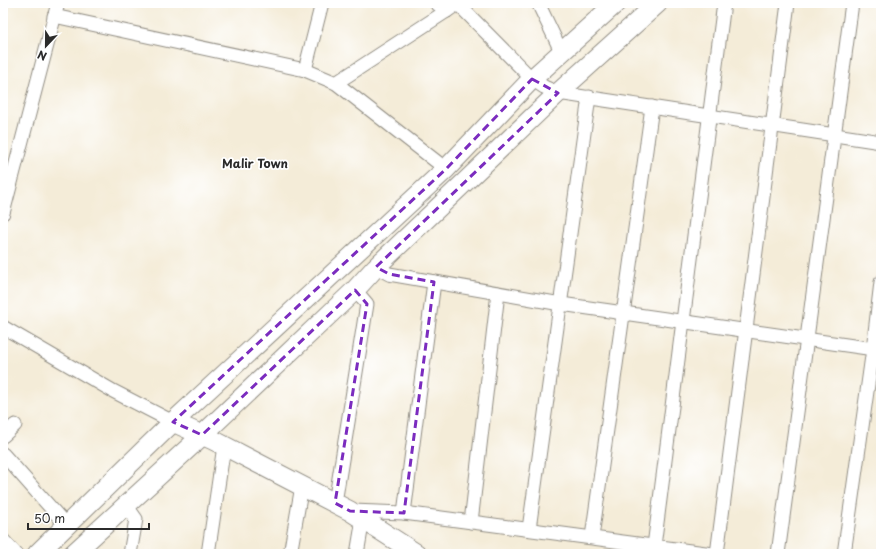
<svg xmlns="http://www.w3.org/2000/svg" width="884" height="557" viewBox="0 0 884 557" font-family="'Playpen Sans',sans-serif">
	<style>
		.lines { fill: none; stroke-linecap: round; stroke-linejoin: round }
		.street-casing { stroke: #908c82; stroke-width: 15 }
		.secondary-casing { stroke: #908c82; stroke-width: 21 }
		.street { stroke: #fff; stroke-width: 13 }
		.secondary { stroke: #fff; stroke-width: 19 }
		.marked { fill: none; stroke: #7b2cbf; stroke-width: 3; stroke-dasharray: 8 5; stroke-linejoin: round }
		.labels { text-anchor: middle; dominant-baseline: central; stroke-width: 3.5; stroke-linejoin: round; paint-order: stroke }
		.neighbourhood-label { font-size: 12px; font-weight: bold; fill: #2b2b2b; stroke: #fff }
	</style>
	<rect width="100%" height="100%" fill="#fff"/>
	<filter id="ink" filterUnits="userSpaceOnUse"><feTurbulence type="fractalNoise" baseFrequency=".025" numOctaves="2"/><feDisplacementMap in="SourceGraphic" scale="8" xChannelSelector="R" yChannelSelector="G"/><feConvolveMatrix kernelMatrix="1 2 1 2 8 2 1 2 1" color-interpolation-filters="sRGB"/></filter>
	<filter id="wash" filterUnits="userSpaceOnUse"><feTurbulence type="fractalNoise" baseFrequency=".012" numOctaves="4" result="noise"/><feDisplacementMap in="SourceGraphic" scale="16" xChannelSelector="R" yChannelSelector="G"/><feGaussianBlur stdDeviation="0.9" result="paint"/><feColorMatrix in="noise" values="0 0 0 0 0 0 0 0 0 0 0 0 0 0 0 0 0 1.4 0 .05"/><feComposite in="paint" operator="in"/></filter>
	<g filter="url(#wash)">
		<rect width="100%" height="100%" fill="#f4ecd8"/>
	</g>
	<g filter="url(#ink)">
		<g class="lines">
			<!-- street casing -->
			<g class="street-casing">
				<g id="street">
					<path d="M436 3 447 11"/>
					<path d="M538 3 562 53"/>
					<path d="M458 4 532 79 544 87 558 93 881 142"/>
					<path d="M54 16 305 70 336 83 446 169"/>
					<path d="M305 70 322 3"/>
					<path d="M336 83 459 3"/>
					<path d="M3 213 58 3"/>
					<path d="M376 267 389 274 561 304 881 350"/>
					<path d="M3 327 113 391 173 422"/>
					<path d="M3 436 15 425"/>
					<path d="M3 454 66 525"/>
					<path d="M335 503 367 304 355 290"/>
					<path d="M126 505 136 519 130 554"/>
					<path d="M352 511 404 513 713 554"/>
					<path d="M404 513 434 282"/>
					<path d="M471 522 498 293"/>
					<path d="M529 529 589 97"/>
					<path d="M592 537 652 107"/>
					<path d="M3 540 16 554"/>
					<path d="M654 546 724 3"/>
					<path d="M208 554 224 446"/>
					<path d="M290 554 302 486"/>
					<path d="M357 554 363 519"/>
					<path d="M717 554 788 3"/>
					<path d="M778 554 852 3"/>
					<path d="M844 554 873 349 881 282"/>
				</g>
			</g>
			<!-- secondary casing -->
			<g class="secondary-casing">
				<g id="secondary">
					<path d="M173 422 213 440 350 511 417 554"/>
					<path d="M37 554 173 422 446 169 532 79 616 3"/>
					<path d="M73 554 194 443 355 290 376 267 558 93 658 3"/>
				</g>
			</g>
			<!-- street -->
			<use href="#street" class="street"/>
			<!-- secondary -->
			<use href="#secondary" class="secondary"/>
		</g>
	</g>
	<!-- marked area -->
	<path class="marked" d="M532 79 558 93 376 267 389 274 434 282 404 513 350 511 335 503 367 304 355 290 202 435 173 422 446 169Z"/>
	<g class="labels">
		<!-- neighbourhood labels -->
		<g class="neighbourhood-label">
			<text x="255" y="163">Malir Town</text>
		</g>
	</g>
	<!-- margin -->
	<rect width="884" height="557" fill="none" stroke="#fff" stroke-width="16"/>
	<!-- north arrow -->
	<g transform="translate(46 46) rotate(202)" stroke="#ffffff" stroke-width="3" paint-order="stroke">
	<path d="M0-3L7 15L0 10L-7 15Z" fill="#2b2b2b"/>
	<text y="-6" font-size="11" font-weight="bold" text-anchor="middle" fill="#2b2b2b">N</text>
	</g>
	<!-- scale -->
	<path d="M28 523v6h121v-6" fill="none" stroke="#2b2b2b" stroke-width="2"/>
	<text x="34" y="523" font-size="12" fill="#2b2b2b" stroke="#ffffff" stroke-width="3" paint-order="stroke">50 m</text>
</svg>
